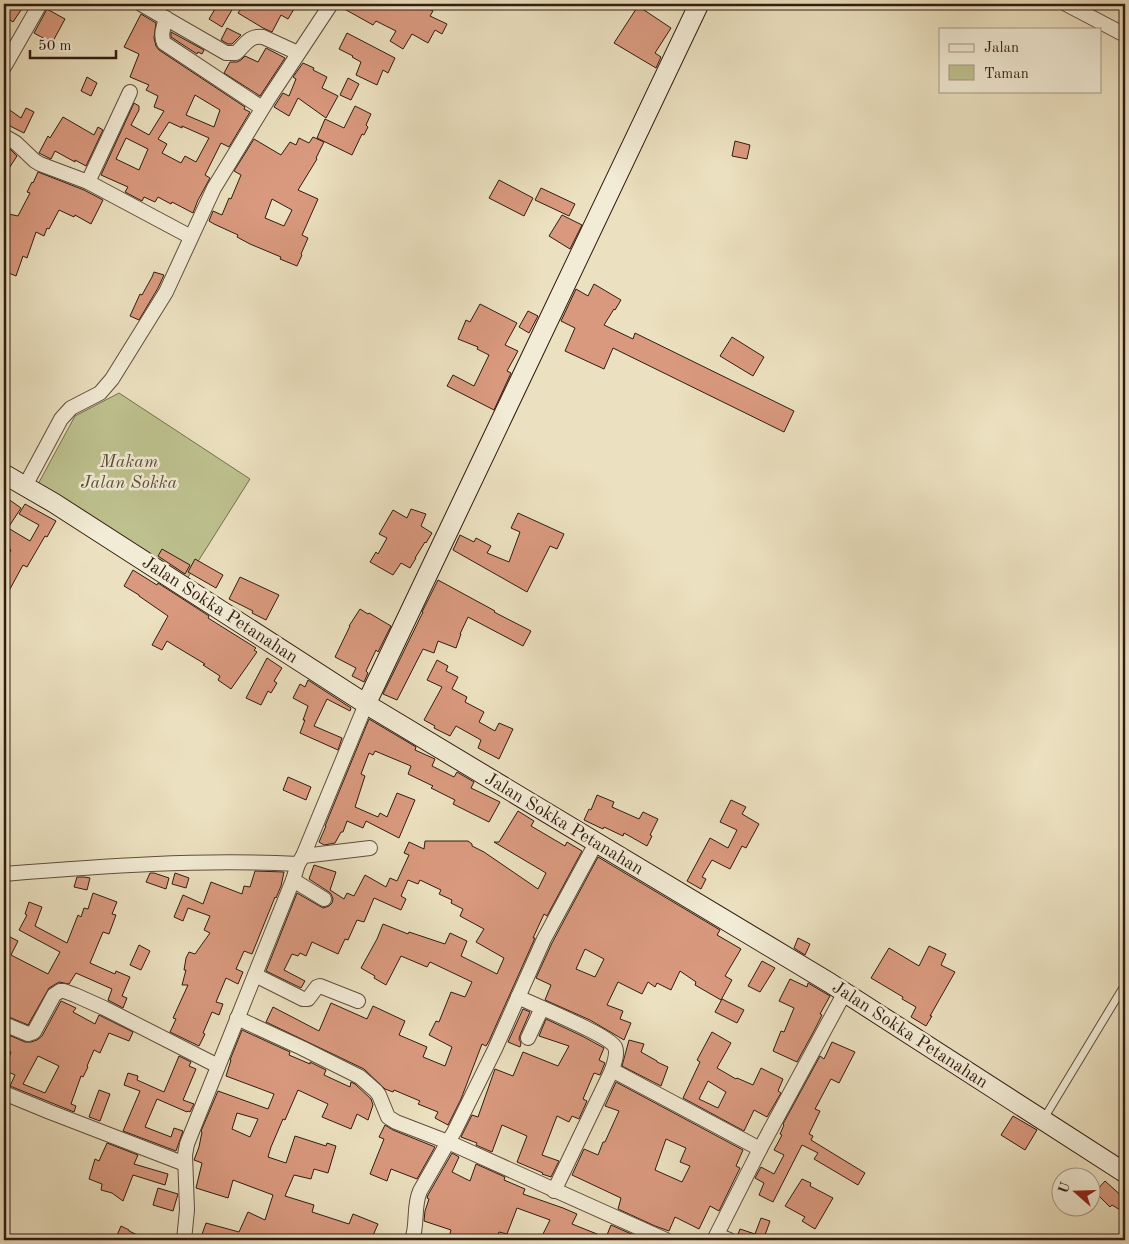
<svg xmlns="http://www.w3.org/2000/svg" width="1129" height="1244" viewBox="0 0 1129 1244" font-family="'Old Standard TT',serif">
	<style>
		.green { fill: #bdc18e; stroke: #786e4f }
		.building { fill: #d9997e; stroke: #321c10; fill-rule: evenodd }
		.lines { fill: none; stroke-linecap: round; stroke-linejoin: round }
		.lane-casing { stroke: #604d3c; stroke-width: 9 }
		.street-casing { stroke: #604d3c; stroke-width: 16 }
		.secondary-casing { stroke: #321c10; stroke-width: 21 }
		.lane { stroke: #f2ebd5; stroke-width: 7 }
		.street { stroke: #f2ebd5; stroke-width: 14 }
		.secondary { stroke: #f2ebd5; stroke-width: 19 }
		.labels { text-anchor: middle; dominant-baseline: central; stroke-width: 5; stroke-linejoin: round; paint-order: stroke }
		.park-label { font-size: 18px; font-style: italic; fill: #5c4e36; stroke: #f2ebd5 }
		.street-label { font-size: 18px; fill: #321c10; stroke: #f2ebd5 }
	</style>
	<rect width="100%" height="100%" fill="#ebe0bf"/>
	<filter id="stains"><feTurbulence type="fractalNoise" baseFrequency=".004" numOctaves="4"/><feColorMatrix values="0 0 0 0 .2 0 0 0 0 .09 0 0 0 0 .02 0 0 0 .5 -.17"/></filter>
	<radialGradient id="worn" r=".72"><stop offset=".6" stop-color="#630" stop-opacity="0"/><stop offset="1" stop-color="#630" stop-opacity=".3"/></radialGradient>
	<!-- green -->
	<path class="green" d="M119 393 250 479 185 582 37 486 75 416Z"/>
	<!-- building -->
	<g class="building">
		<path d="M4 4H25L13 22 4 16Z"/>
		<path d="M218 4H226L233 8 222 27 209 19Z"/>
		<path d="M244 4H262L270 9 273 4H285L294 9 288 19 281 15 272 32 263 28 238 13Z"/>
		<path d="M340 4H400L410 9 412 4H419L433 11 430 16 447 24 442 34 435 30 428 43 412 34 403 49 390 41 396 31 376 21 373 25 339 6Z"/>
		<path d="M638 6 671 28 655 53 661 57 656 68 614 43Z"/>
		<path d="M47 9 65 19 52 43 34 33Z"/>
		<path d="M141 14 156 23 154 38 156 46 159 50 245 107 244 109 250 112 229 147 221 143 205 175 210 178 198 200 193 213 172 202 171 204 158 197 155 202 144 197 142 201 125 192 128 187 101 175 134 103 139 106V110L131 125 149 135 164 111 154 107 158 96 146 90 149 85 130 77 139 54 124 47ZM195 95 220 110 214 127 186 115ZM169 122 182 128V126L209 138 196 162 185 156 181 163 162 153 167 144 158 139ZM126 138 148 149 139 170 116 159Z"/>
		<path d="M227 28 241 35 232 44H228L221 40Z"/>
		<path d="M171 32 204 50 202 54 198 52 197 54 171 37Z"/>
		<path d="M347 33 395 58 388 73 383 70 377 85 356 75 361 62 352 57 353 56 339 49Z"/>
		<path d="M266 48 285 58 260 96 224 73 230 62H237L241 60 245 56 258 62Z"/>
		<path d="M303 63 314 68 313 70 327 77 322 88 338 96 326 118 298 98 289 116 274 107 283 93 289 96 296 79 293 77Z"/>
		<path d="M87 77 97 83 91 96 81 91Z"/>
		<path d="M348 78 359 84 351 100 340 95Z"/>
		<path d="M4 106 21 118 26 108 34 112 24 133 4 123Z"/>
		<path d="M355 106 371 114 366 125 368 127 364 135 362 134 352 155 317 138 325 119 344 128Z"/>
		<path d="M63 117 94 135 98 127 103 130 86 166 75 160V162L55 151 51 159 39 153 48 136 50 138Z"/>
		<path d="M313 137 324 142 316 158 317 159 298 190 318 199 302 235 308 238 301 254 302 255 297 266 280 259 281 257 250 244 237 237 238 235 214 224 209 221 213 211 222 215 229 198 231 199 241 175 234 171 254 139 281 155 290 142 296 145 299 138 309 143ZM272 199 292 210 284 226 265 218Z"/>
		<path d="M735 141 750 145 747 159 732 156Z"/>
		<path d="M4 146 11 150 17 156 4 176Z"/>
		<path d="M38 172 84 190 103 200 91 224 75 215 74 217 59 210 49 229 47 228 44 236 36 232 27 258 23 256 16 276 4 271V213L18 216 30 193 27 192 32 182 33 183Z"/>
		<path d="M499 180 533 198 524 216 489 198Z"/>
		<path d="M541 188 575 204 569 216 535 200Z"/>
		<path d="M562 215 582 225 570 249 549 236Z"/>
		<path d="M154 272 164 275 158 288 139 320 130 316 140 294 142 295 152 277Z"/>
		<path d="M594 284 621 300 615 310 614 309 604 325 633 339 635 333 794 411 784 432 613 348 604 369 565 351 575 328 561 321 576 289 588 296Z"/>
		<path d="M480 304 517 323 505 345 518 351 507 371 511 373 494 410 447 386 453 375 474 386 489 355 477 349 478 347 458 339 466 320 470 322Z"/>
		<path d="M528 311 538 316 529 333 519 327Z"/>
		<path d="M732 337 764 357 753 376 720 356Z"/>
		<path d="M4 496 21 508 8 528 30 541 39 525 19 514 25 504 56 521 47 537 45 536 27 567 23 565 4 600V564L11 550 4 546Z"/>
		<path d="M411 509 426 514 421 526 432 533 426 543 425 542 415 558H416L410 568 401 563 393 575 370 562 376 552 378 554 387 538 379 534 393 510 407 518Z"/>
		<path d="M518 513 564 534 557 549 550 546 527 592 453 550 460 535 474 542 476 538 491 546 487 553 509 562 520 532 511 528Z"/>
		<path d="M162 549 190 565 185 574 158 556Z"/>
		<path d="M195 559 223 575 216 588 188 572Z"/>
		<path d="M133 570 157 585 158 583 209 616 208 618 256 648 254 650 257 652 231 689 218 680 220 676 203 665 205 664 175 646 167 641 162 650 152 645 168 616 139 596V595L124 586Z"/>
		<path d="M240 577 279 595 266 620 252 613 253 611 229 599Z"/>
		<path d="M438 580 495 611 494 612 531 631 523 646 468 617 460 634H461L456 648 438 641 434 653 423 649 397 700 383 694 423 612H422Z"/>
		<path d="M360 609 368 614 369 613 391 626 378 652 376 650 366 671 368 673 364 682 352 676 356 668 335 657 350 626H349Z"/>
		<path d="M267 658 282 668 274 681 277 683 271 693 268 691 261 705 246 698Z"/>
		<path d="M437 660 448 666 446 671 458 677 452 689 467 697 465 702 484 712 479 722 495 731 499 723 513 729 499 759 478 748 481 740 456 726 450 736 434 728 435 726 424 720 442 687 427 680Z"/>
		<path d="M308 680 351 708 350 711 327 699 314 726 342 738 338 750 300 733 305 720H303L308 706 293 698 300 684 305 687Z"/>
		<path d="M369 719 416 747 415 750 435 759 432 766 454 777 457 772 474 782 471 788 500 802 489 822 453 804 455 800 431 788 433 786 408 774 411 766 375 751 373 755 369 753 361 774 365 776 355 807 378 817 380 813 387 817 397 793 415 800 399 838 366 821 363 828 347 821 343 832H341L335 843 324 845 319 842 326 826H325Z"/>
		<path d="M288 777 311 787 306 800 283 790Z"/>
		<path d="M597 795 614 802 612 807 639 819 643 812 658 819 650 835 652 836 647 846 624 833 623 836 604 827 603 829 584 820 589 809 591 810Z"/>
		<path d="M731 800 746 807 742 814 759 824 746 848 742 846 730 869 712 860 702 877 706 879 701 889 687 881 710 838 728 848 737 830 720 822Z"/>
		<path d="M518 811 534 821 531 826 565 846 567 842 582 851 547 916 544 914 533 938H535L489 1041 486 1046 482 1044 461 1099 448 1125 435 1118 438 1112 418 1104 420 1101 394 1090 393 1092 385 1089 364 1069 266 1022 273 1007 319 1031 331 1003 367 1019 373 1006 405 1021 399 1035 427 1047 423 1057 445 1066 452 1047 429 1035 436 1021 439 1022 451 992 465 997 472 982 430 962 427 967 401 956 386 985 374 978 375 976 361 968 377 939 383 924 408 934 409 932 445 944 450 933 467 941 461 956 497 974 504 958 476 942 484 929 460 916 463 909 451 903 452 900 439 894 441 890 420 880 418 884 408 880 401 896 406 899 401 910 374 898 364 922 357 920 348 940 345 939 338 954 312 942 306 956 300 953 298 956 292 954 284 970 305 981 301 988 266 971 297 893 323 908 329 906 332 903 333 899 331 894 329 892 309 879 314 865 336 872 330 890 344 899 347 893 354 896 365 875 386 887 390 878 397 881 409 855 404 853 409 842 424 849 425 841H468L472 844V846L484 852 538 889 546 873 494 842H499Z"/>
		<path d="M598 857 720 930 717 935 741 949 725 976 732 980 721 1000 695 985 696 982 680 971 671 990 657 983 655 987 648 982 642 994 618 982 607 1005 623 1011 620 1019 631 1023 624 1040 590 1020 545 1000 551 985 536 978 552 943ZM585 949 604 959 595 977 576 969Z"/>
		<path d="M255 871 284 872 281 886 276 898 275 897 252 954 244 951 236 969 243 972 238 984 226 978 216 1002 223 1004 219 1015 212 1012 203 1033 205 1034 199 1046 170 1032 176 1019 173 1018 188 985H182L186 970H184L186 958 189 952 195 954 210 933 204 930 210 916 188 908 183 921 174 917 183 895 203 904 211 882 242 894 244 886 250 887Z"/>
		<path d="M150 873H154L169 878 166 889 146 882Z"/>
		<path d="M175 873 189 878 186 888 172 884Z"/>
		<path d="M77 877H84L90 878 87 890 74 887Z"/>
		<path d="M93 893 117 902 112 914 116 915 109 934 103 932 90 963 115 974 116 971 130 977 122 996 127 998 123 1008 108 1000 112 989 76 973 69 984 59 982 49 988 28 1025 4 1015V945L8 936 18 941 11 955 48 974 60 952 19 930 27 915 25 914 29 902 42 907 35 926 67 943 78 915 81 917 84 908 88 909Z"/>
		<path d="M798 938 810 944 805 955 794 948Z"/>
		<path d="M139 945 150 951 141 970 130 965Z"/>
		<path d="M929 946 946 954 941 965 955 972 930 1016H932L926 1026 911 1017 916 1007 902 999 903 997 871 978 889 948 919 966Z"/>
		<path d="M762 961 775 968 760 992 748 986Z"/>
		<path d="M790 979 807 987 808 983 830 996 820 1014 822 1015 815 1029 797 1062 773 1051 781 1031 784 1032 794 1008 779 1001Z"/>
		<path d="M722 999 744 1010 737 1023 715 1012Z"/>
		<path d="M61 1001 76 1008 73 1012 95 1024 99 1015 133 1032 129 1041 109 1033 100 1053 94 1050 87 1066 88 1067 83 1077 81 1076 71 1104 76 1106 74 1112 10 1086 15 1075 4 1070 11 1052 4 1049V1033L25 1042H31L37 1040 42 1036ZM38 1056 59 1066 45 1093 23 1084Z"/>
		<path d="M523 1009 530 1012 520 1035 519 1039 521 1043 520 1047 508 1042Z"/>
		<path d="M546 1019 582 1036 604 1048 599 1060 605 1063 600 1075 594 1073 583 1099 587 1101 579 1119 572 1116 569 1122 557 1116 542 1155 559 1161 551 1177 542 1174 543 1173 517 1162 527 1136 502 1125 492 1152 476 1145 477 1143 461 1137 472 1115 478 1117 495 1069 513 1076 523 1052 558 1066 569 1046 539 1036Z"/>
		<path d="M242 1030 290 1052 289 1055 310 1064V1062L326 1070 324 1075 350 1087 351 1082 355 1084 371 1099 373 1105 368 1120 357 1114 351 1129 322 1117 328 1104 298 1090 285 1120 283 1119 271 1147 268 1157 286 1163 295 1136 326 1146 327 1143 336 1146 328 1173 314 1169 311 1179 294 1175 285 1196 314 1205 312 1212 349 1224 353 1214 378 1224 371 1240H200L206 1223 239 1232 248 1212 265 1220 273 1195 233 1180 228 1198 196 1188 202 1163 194 1160 199 1147 202 1132 201 1131 218 1091 268 1109 274 1094 226 1076 231 1060H230ZM237 1113 258 1119 250 1137 232 1129Z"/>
		<path d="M712 1032 731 1043 717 1068 736 1079 737 1078 753 1085 761 1068 783 1079 778 1091 781 1093 767 1117 754 1110 744 1131 683 1098 700 1062 697 1060ZM708 1081 726 1092 718 1108 699 1099Z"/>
		<path d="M629 1040 644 1044 641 1052 657 1061V1062L668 1067 661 1086 622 1066Z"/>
		<path d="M832 1042 855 1052 839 1083 831 1079 815 1109 820 1111 809 1134 813 1136 811 1140 865 1173 858 1185 814 1159 818 1153 802 1145 773 1202 759 1195 764 1183 755 1178 761 1167 774 1174 784 1155 774 1150 782 1135 780 1134 784 1125 783 1124 820 1056 824 1059Z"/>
		<path d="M179 1056 191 1062 189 1066 196 1069 183 1100 194 1104 190 1112 188 1111 187 1112 157 1099 145 1127 171 1137 174 1128 183 1131 176 1151 123 1131 140 1091 124 1085 128 1073 138 1076 137 1080 164 1092Z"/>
		<path d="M616 1082 743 1150 736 1166 740 1168 719 1211 710 1206 699 1229 675 1217 669 1231 655 1226 618 1209 621 1198 572 1175 584 1149 598 1155 603 1142H605L619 1111 605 1106ZM666 1139 686 1148 680 1162 690 1166 682 1182 655 1170Z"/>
		<path d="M99 1090 110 1094 100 1121 89 1117Z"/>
		<path d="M1013 1116 1037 1130 1025 1150 1001 1135Z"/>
		<path d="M385 1125 393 1130 435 1147 417 1179 391 1169 387 1181 370 1174 384 1139 379 1137Z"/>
		<path d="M107 1143 138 1155 134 1164 168 1174 165 1185 133 1175 123 1201 112 1193 101 1190 102 1184 89 1179 95 1159 99 1161Z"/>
		<path d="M452 1153 459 1157 452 1172 470 1181 476 1164 505 1177 504 1180 525 1189 523 1194 563 1208 577 1214 572 1224 612 1240H540L550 1220 517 1208 507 1234 499 1232 496 1240H448L451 1230 424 1221 425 1211 429 1199 427 1198 428 1195Z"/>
		<path d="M802 1179 811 1183 810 1186 833 1198 815 1229 802 1221 805 1217 785 1206Z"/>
		<path d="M1105 1181 1125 1199V1213L1112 1205 1110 1207 1095 1192Z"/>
		<path d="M158 1188 178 1194 173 1211 153 1205Z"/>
		<path d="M761 1218 770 1221 764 1238 768 1239 767 1240H738L737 1237 740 1229 755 1234Z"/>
		<path d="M611 1225 645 1240H620L607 1235Z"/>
		<path d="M121 1226 129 1230V1231L148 1240H115Z"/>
	</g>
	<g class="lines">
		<!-- lane casing -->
		<g class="lane-casing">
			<path id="lane" d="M1043 1120 1124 986"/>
		</g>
		<!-- street casing -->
		<g class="street-casing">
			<g id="street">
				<path d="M141 4 226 53H236C245 45 249 35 263 37L298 53"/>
				<path d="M1066 4 1125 35"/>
				<path d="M166 18C164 27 160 34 164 43L262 108"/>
				<path d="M4 67 40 4"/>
				<path d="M4 136 16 143 35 161 40 164 88 182 191 237"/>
				<path d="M88 182 130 92"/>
				<path d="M25 486 61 419 71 408 100 393 112 379 166 292 214 188 267 101 331 4"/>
				<path d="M303 856 370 848"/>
				<path d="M4 874C102 866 200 859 298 864"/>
				<path d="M293 880 324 899"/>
				<path d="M255 975 303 999H308L317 987 320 986 358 1001"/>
				<path d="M518 997C534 1005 609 1035 615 1047 618 1054 614 1063 612 1070L554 1191"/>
				<path d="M237 1018 302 1048 360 1077 376 1091 379 1095 388 1117 396 1122 448 1142 666 1240"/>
				<path d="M4 1024 28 1034 34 1032 54 995 60 991H64L75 995 104 1008 218 1066"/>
				<path d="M528 1038 542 1008"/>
				<path d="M612 1070 760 1149"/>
				<path d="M4 1093 50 1112 185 1164"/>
				<path d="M717 1235 729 1240"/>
				<path d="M184 1240 187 1210 185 1155 187 1144 293 880 298 864 303 856 366 704"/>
				<path d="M412 1240C418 1224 413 1207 420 1191L448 1142 454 1132 495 1049 544 939 596 843"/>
				<path d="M714 1240 760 1149 845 992"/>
			</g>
		</g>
		<!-- secondary casing -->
		<g class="secondary-casing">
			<g id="secondary">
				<path d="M4 474 54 503 366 704 830 983 1125 1173"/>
				<path d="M366 704 699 4"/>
			</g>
		</g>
		<!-- lane -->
		<use href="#lane" class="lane"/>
		<!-- street -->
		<use href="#street" class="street"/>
		<!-- secondary -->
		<use href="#secondary" class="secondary"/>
	</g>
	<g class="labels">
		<!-- park labels -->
		<g class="park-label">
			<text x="129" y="462">Makam<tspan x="129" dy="21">Jalan Sokka</tspan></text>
		</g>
		<!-- street labels -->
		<g class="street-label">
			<text transform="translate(220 610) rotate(33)">Jalan Sokka Petanahan</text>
			<text transform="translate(564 824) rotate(31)">Jalan Sokka Petanahan</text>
			<text transform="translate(910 1035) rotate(33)">Jalan Sokka Petanahan</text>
		</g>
	</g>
	<!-- margin -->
	<rect width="1129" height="1244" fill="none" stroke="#ebe0bf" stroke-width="20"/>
	<rect x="5" y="5" width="1119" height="1234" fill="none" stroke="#321c10" stroke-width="2.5"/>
	<rect x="10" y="10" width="1109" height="1224" fill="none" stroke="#321c10"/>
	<!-- legend -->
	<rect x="939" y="28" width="162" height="65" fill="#f2ebd5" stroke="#a59886"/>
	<rect x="949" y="44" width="25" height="8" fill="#f2ebd5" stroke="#a59886"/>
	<text x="984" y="52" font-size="15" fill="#321c10">Jalan</text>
	<rect x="949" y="65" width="25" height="15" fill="#bdc18e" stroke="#a59886"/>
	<text x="984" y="78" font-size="15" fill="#321c10">Taman</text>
	<!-- north arrow -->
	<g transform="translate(1076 1192) rotate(290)"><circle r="24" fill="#f2ebd5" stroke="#a59886"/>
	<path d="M0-4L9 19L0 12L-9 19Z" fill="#8f2418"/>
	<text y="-8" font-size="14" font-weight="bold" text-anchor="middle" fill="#321c10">U</text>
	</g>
	<!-- scale -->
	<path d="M30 50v8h86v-8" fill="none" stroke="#321c10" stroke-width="2.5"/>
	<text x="38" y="50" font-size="15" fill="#321c10" stroke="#f2ebd5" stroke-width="4" paint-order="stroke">50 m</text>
	<rect width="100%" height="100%" filter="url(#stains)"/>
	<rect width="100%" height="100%" fill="url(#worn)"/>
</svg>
